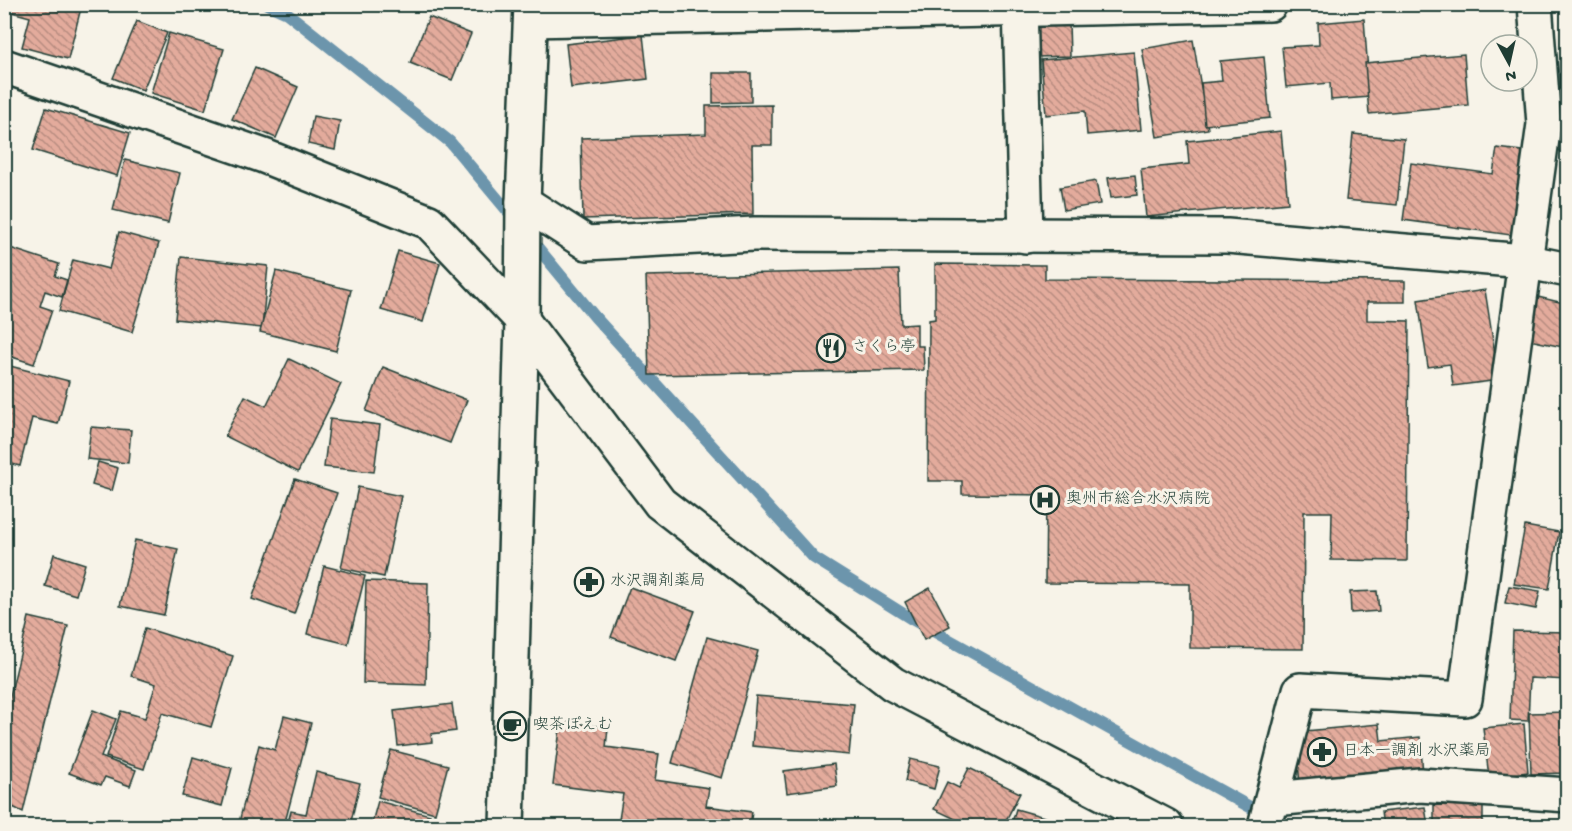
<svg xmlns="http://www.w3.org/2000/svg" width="1572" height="831" viewBox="0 0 1572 831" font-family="'Gochi Hand','Klee One',sans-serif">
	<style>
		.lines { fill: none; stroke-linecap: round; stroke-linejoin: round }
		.stream { stroke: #6c95ac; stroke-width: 12 }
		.building { fill: url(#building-back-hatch); stroke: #1f3d34; stroke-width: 1.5 }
		.minor-casing { stroke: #1f3d34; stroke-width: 38 }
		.tertiary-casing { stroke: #1f3d34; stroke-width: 38 }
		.minor { stroke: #f7f3e8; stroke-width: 33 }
		.tertiary { stroke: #f7f3e8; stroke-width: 33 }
		.labels { text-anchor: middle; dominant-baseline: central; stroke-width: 6; stroke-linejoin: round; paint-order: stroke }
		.poi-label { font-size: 16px; fill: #1f3d34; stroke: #f7f3e8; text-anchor: start }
	</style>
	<defs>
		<pattern id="building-back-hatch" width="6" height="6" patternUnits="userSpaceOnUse" patternTransform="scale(1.5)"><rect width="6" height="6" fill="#e3ab9c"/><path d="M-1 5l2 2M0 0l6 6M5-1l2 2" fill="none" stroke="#b78c80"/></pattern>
	</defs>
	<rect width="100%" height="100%" fill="#f7f3e8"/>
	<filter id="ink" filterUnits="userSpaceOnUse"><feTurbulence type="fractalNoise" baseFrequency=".0167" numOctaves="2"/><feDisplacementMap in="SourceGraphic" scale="12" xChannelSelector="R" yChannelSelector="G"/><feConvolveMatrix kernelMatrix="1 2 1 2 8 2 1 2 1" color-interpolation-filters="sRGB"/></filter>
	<g filter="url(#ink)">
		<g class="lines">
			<!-- stream -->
			<g class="stream">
				<path d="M267 4 287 13 450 142 516 221"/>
				<path d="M529 237 595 317 814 558 910 618 1284 826"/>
			</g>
		</g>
		<!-- building -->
		<g class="building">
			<path d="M4 4H82L68 59 22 47 30 17 4 10Z"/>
			<path d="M429 17 471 34 452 80 410 63Z"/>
			<path d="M1364 19 1370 97 1331 100 1330 83 1286 87 1282 47 1319 45 1318 23Z"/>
			<path d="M137 21 167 33 143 90 113 78Z"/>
			<path d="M1069 23 1070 56 1037 57 1036 24Z"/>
			<path d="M169 33 224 49 205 110 151 93Z"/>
			<path d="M643 35 648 79 571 88 566 44Z"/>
			<path d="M1193 40 1208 129 1157 137 1142 49Z"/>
			<path d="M1134 52 1141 130 1087 135 1085 111 1046 115 1041 60Z"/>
			<path d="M1464 54 1468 105 1369 114 1365 63Z"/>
			<path d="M1264 57 1270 118 1205 125 1201 83 1222 81 1220 61Z"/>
			<path d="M255 68 298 87 276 138 232 119Z"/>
			<path d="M713 73H751V102L713 103Z"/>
			<path d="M1568 88V116L1559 118 1555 90Z"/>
			<path d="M772 105V145H752L753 214 583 219 581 138 706 134V106Z"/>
			<path d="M46 108 130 133 117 176 33 150Z"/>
			<path d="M313 116 340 121 335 150 308 144Z"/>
			<path d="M1281 131 1288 203 1146 217 1141 169 1189 164 1187 141Z"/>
			<path d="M1558 132 1568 134V153L1554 149Z"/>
			<path d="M1353 134 1404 139 1397 205 1346 200Z"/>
			<path d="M1497 148 1530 152 1518 236 1403 220 1411 163 1493 174Z"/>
			<path d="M125 160 180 173 168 223 113 210Z"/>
			<path d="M1135 175 1137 195 1111 198 1108 178Z"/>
			<path d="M1096 181 1100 204 1064 210 1060 187Z"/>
			<path d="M119 232 159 243 132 332 59 311 73 260 109 269Z"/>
			<path d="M4 246 59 264 55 276 67 280 62 297 45 291 40 306 52 310 34 364 9 356 5 370Z"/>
			<path d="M398 251 440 263 423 322 381 310Z"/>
			<path d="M181 257 268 266 262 328 175 319Z"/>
			<path d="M935 264 1045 265V279L1405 281V302H1367V320L1409 321 1407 561 1331 560 1332 512H1304L1303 649 1190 648V584L1045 583 1046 495 962 494V481H928L929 320 935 319Z"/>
			<path d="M899 270 901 325 917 324V346H923L924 370 649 375 646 276Z"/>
			<path d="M276 271 351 290 336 351 260 332Z"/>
			<path d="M1485 290 1499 380 1453 386 1450 364 1428 367 1418 300Z"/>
			<path d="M1538 297 1568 304V348L1529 340Z"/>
			<path d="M1567 355H1568V394L1560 393Z"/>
			<path d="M289 359 341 384 298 472 225 436 245 396 266 406Z"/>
			<path d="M10 366 69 381 58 424 32 418 20 466 4 462V386Z"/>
			<path d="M383 367 467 400 450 443 366 411Z"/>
			<path d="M330 419 380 425 374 472 324 467Z"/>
			<path d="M91 427 131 430 128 463 87 459Z"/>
			<path d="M98 462 118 468 112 491 92 485Z"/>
			<path d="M295 479 337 493 294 614 252 599Z"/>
			<path d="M358 487 401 496 384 577 341 568Z"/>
			<path d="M1525 526 1559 532 1549 589 1514 584Z"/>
			<path d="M4 536 10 538 4 553Z"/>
			<path d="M135 540 178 549 164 615 120 606Z"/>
			<path d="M54 554 85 564 76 595 45 586Z"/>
			<path d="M324 566 365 576 348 644 307 634Z"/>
			<path d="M1568 575V608H1565Z"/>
			<path d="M366 581 428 583 426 685 363 683Z"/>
			<path d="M1509 586 1540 591 1536 609 1505 603Z"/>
			<path d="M630 587 695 611 676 661 611 637Z"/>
			<path d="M930 588 950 626 924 640 905 602Z"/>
			<path d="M1377 591 1379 611 1351 613 1350 592Z"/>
			<path d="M29 617 68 626 23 812 4 803V721Z"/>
			<path d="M145 628 233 656 211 727 162 713 144 769 106 757 121 711 145 718 156 684 131 676Z"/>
			<path d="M1513 631 1568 632V680L1530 678 1528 721 1510 720Z"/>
			<path d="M707 637 758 651 722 778 672 763Z"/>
			<path d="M756 696 854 704 849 755 752 746Z"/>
			<path d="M452 704 456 731 431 734 432 742 398 746 394 711Z"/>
			<path d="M93 710 116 719 101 757 136 770 130 786 105 777 101 785 69 773Z"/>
			<path d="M1568 712V773L1531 774 1529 713Z"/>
			<path d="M284 716 311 723 284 826H238L259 745 275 750Z"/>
			<path d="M561 721 608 728 606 747 659 754 655 780 709 788 706 806 752 812 750 826H618L623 794 553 785Z"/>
			<path d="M1379 724 1381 741 1420 737 1423 773 1300 784 1295 732Z"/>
			<path d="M1524 724 1528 772 1489 777 1483 728Z"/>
			<path d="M391 750 448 765 435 813 378 797Z"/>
			<path d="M193 757 232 768 222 806 182 796Z"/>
			<path d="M910 759 940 766 934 789 905 781Z"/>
			<path d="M834 764 837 786 787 793 784 771Z"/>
			<path d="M969 768 1020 793 1003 826H970L934 809 947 782 959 788Z"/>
			<path d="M316 772 360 783 350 826H287L291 811 306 814Z"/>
			<path d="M378 801 430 815 427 826H371Z"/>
			<path d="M1434 805 1483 806V826H1515H1434Z"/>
			<path d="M1425 807 1428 826H1383L1381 812Z"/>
			<path d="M1016 809 1076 826H1011Z"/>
		</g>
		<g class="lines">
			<!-- minor casing -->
			<g class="minor-casing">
				<g id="minor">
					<path d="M1020 4 1026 236"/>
					<path d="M531 20 1270 4"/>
					<path d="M4 66 264 156 429 222 522 320 660 503 893 684 1166 826"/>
					<path d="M523 202 587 243 754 234 1227 236 1524 261 1568 270"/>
					<path d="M1274 799 1420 785 1568 795"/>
					<path d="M1265 826 1300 690 1465 699 1544 124 1535 4"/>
				</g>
			</g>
			<!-- tertiary casing -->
			<g class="tertiary-casing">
				<path id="tertiary" d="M507 826 522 320 523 202 531 4"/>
			</g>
			<!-- minor -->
			<use href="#minor" class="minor"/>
			<!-- tertiary -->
			<use href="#tertiary" class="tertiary"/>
		</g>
	</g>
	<!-- icons -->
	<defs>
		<g id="restaurant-ring" transform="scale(1.5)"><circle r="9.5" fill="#f7f3e8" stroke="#1f3d34" stroke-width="1.5"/><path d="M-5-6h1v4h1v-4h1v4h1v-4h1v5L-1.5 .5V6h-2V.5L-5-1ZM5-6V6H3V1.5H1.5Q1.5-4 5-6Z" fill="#1f3d34"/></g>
		<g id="hospital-ring" transform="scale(1.5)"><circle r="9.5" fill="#f7f3e8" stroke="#1f3d34" stroke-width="1.5"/><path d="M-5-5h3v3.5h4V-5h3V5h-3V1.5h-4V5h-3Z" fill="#1f3d34"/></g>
		<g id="pharmacy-ring" transform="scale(1.5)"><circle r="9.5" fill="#f7f3e8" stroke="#1f3d34" stroke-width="1.5"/><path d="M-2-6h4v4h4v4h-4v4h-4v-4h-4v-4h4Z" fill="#1f3d34"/></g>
		<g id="cafe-ring" transform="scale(1.5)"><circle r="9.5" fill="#f7f3e8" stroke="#1f3d34" stroke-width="1.5"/><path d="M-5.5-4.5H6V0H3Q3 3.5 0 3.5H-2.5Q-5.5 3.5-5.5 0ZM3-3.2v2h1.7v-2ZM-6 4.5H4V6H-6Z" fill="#1f3d34"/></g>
	</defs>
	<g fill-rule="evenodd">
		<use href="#restaurant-ring" x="831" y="348"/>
		<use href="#hospital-ring" x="1045" y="500"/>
		<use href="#pharmacy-ring" x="589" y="582"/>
		<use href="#cafe-ring" x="512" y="726"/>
		<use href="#pharmacy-ring" x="1322" y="752"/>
	</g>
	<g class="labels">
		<!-- poi labels -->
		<g class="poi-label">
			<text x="852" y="348">さくら亭</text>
			<text x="1066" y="500">奥州市総合水沢病院</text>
			<text x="610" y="582">水沢調剤薬局</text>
			<text x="533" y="726">喫茶ぽえむ</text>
			<text x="1343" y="752">日本一調剤 水沢薬局</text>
		</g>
	</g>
	<!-- margin -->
	<rect width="1572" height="831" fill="none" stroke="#f7f3e8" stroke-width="24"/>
	<rect x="12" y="12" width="1548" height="807" fill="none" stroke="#1f3d34" stroke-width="2" filter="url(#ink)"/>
	<!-- north arrow -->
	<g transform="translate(1509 63) rotate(172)"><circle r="28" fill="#f7f3e8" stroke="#a1aaa0" stroke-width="1.5"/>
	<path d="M0-4.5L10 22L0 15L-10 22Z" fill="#1f3d34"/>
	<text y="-9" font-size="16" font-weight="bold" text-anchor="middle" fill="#1f3d34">N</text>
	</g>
</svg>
